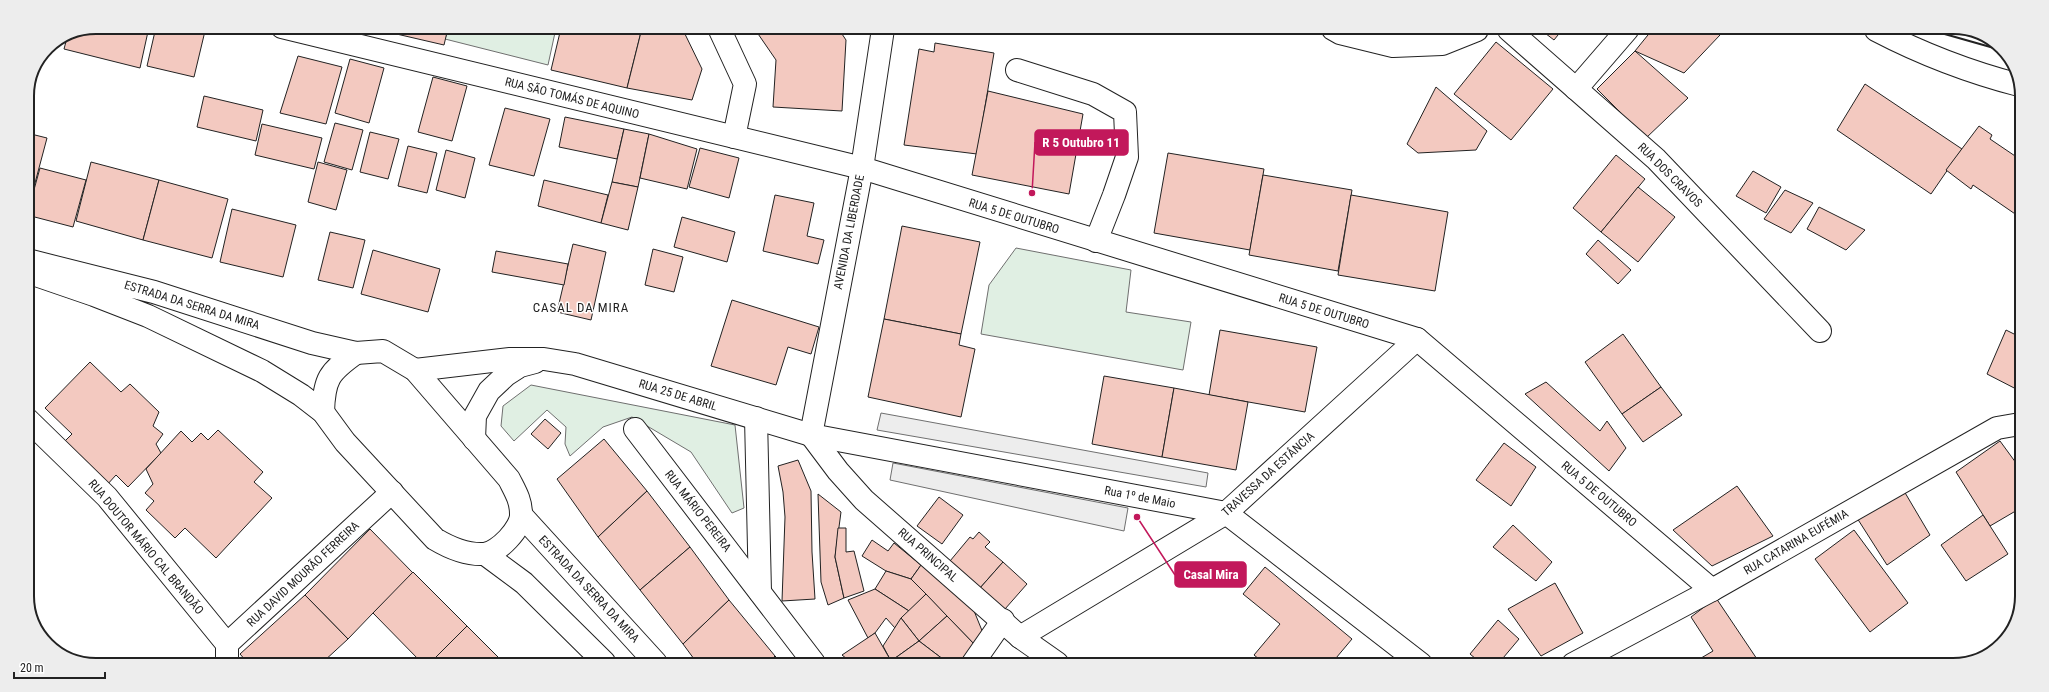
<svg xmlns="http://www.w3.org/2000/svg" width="2049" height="692" viewBox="0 0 2049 692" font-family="'Roboto Condensed',sans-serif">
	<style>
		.green { fill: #e0efe3; stroke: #6f6f6f }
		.parking { fill: #ededed; stroke: #6f6f6f }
		.building { fill: #f3c9c0; stroke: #222 }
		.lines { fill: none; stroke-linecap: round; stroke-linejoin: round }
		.minor-casing { stroke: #222; stroke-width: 24 }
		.minor { stroke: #fff; stroke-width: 22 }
		.wall { stroke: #222; stroke-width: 2 }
		.labels { text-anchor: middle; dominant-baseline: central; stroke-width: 3; stroke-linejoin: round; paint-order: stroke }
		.street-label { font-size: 12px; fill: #222; stroke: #fff }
		.neighbourhood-label { font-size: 13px; letter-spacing: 1px; fill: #222; stroke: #fff }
		.rim { fill: none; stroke: #222; stroke-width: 2 }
		.leader { fill: none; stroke: #c2185b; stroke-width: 1.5 }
		.callout-dot { fill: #c2185b; stroke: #fff; stroke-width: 1.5 }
		.callout { fill: #c2185b; stroke: #c2185b; stroke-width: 1.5 }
		.callout-label { font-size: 13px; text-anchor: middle; font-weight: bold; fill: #fff }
	</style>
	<rect width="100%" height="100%" fill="#fff"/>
	<!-- green -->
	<g class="green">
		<path d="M449 28H556L548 65 445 39Z"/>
		<path d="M1016 248 1131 270 1126 312 1191 322 1183 370 981 334 989 285Z"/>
		<path d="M531 385 735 425 744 508 732 513 691 452 632 417 603 427 570 456 565 444 566 427 547 410 514 441 501 426 503 406Z"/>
	</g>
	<!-- parking -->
	<g class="parking">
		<path d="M881 413 1208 473 1206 487 877 430Z"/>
		<path d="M893 463 1128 508 1124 531 890 480Z"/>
	</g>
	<!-- building -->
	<g class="building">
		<path d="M96 27H149L140 68 64 49 68 34Z"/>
		<path d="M156 27H189L205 31 194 77 147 66Z"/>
		<path d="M375 28H448L444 45 375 29Z"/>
		<path d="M561 28H642L627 88 551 70Z"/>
		<path d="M642 28H674L683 30 702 69 692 100 627 88Z"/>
		<path d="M754 28H838L846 40 842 111 773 107 776 60Z"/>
		<path d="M1541 30H1562L1554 40Z"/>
		<path d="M1652 30H1714L1720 35 1684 73 1635 51Z"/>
		<path d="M1496 42 1553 89 1511 140 1454 94Z"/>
		<path d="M935 43 994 53 977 154 904 145 919 49 934 52Z"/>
		<path d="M1635 51 1688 98 1646 138 1597 89Z"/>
		<path d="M298 56 342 67 326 124 280 113Z"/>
		<path d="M350 59 384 68 369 123 335 113Z"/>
		<path d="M433 77 467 86 452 141 418 132Z"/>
		<path d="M1865 84 1962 149 1931 194 1837 130Z"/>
		<path d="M1436 87 1487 131 1476 150 1418 153 1407 144Z"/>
		<path d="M988 91 1083 114 1069 194 972 175Z"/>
		<path d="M204 96 263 110 256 141 197 127Z"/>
		<path d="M505 108 550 119 534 176 489 165Z"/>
		<path d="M565 117 624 129 617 159 559 147Z"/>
		<path d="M335 123 363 130 352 170 324 162Z"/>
		<path d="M262 124 322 138 314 169 255 155Z"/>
		<path d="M1979 126 1992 135 1990 139 2021 160V218L1973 185 1971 189 1946 170Z"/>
		<path d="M624 129 649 134 638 187 612 182Z"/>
		<path d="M370 132 399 139 388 179 360 172Z"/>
		<path d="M27 133 47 138 31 198 27 197Z"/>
		<path d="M649 134 697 149 687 189 640 178Z"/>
		<path d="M408 146 437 153 427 193 398 186Z"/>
		<path d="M700 148 739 158 729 198 689 187Z"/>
		<path d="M446 150 475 158 465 198 436 190Z"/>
		<path d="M1168 153 1264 169 1250 250 1154 233Z"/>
		<path d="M1616 155 1645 179 1601 232 1573 208Z"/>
		<path d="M91 162 159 180 143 240 76 221Z"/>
		<path d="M318 162 347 170 336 210 308 202Z"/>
		<path d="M40 168 86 180 73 227 27 215Z"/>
		<path d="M1753 171 1781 187 1766 213 1736 196Z"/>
		<path d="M1263 175 1352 190 1338 271 1249 255Z"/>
		<path d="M159 180 228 199 212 258 143 240Z"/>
		<path d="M544 180 608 195 601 223 538 206Z"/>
		<path d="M612 182 638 187 628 230 601 223Z"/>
		<path d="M1638 187 1675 217 1638 262 1601 232Z"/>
		<path d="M1785 190 1813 203 1791 233 1764 219Z"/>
		<path d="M775 195 814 203 807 236 824 240 818 264 763 251Z"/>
		<path d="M1351 195 1448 212 1435 291 1338 275Z"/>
		<path d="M1819 207 1865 230 1846 250 1807 229Z"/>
		<path d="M232 209 296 225 283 277 220 262Z"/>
		<path d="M682 217 735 232 727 262 674 247Z"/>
		<path d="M902 226 980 242 961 334 884 319Z"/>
		<path d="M330 232 365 240 353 288 318 280Z"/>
		<path d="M1598 240 1631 270 1618 284 1586 254Z"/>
		<path d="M573 244 606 252 591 320 557 312Z"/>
		<path d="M653 249 683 257 674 292 645 285Z"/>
		<path d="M373 250 440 269 428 312 361 294Z"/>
		<path d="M496 251 568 264 564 285 492 272Z"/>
		<path d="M732 300 819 327 811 354 788 347 776 385 711 366Z"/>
		<path d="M884 319 961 334 959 345 975 349 961 417 868 397Z"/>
		<path d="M1220 330 1317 347 1305 412 1209 395Z"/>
		<path d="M2006 330 2020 337V391L1987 374Z"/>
		<path d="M1623 334 1661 387 1622 414 1585 362Z"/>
		<path d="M90 362 121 392 130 384 159 412 153 426 163 434 156 444 161 453 128 487 116 475 106 486 63 443 72 434 45 408Z"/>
		<path d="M1104 376 1174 388 1162 457 1092 444Z"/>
		<path d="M1546 382 1600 431 1607 421 1626 448 1609 471 1525 394Z"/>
		<path d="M1661 387 1682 415 1643 442 1622 414Z"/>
		<path d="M1174 388 1248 402 1236 470 1162 457Z"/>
		<path d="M545 419 561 433 548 449 531 434Z"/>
		<path d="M218 430 263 472 254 482 272 498 216 558 185 528 175 538 146 510 154 501 145 493 153 484 146 469 181 431 192 442 201 433 208 440Z"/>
		<path d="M604 439 647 491 598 537 557 479Z"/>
		<path d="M2000 441 2019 467V509L1990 526 1956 472Z"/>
		<path d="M1504 443 1536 467 1511 506 1476 480Z"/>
		<path d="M798 460 811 491 812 552 815 599 782 601 785 517 783 492 778 466Z"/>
		<path d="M1737 486 1773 536 1712 566 1673 530Z"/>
		<path d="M647 491 690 547 640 590 598 537Z"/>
		<path d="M1904 491 1930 535 1887 565 1857 518Z"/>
		<path d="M818 494 841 512 835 557 844 598 828 605 821 582Z"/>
		<path d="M939 497 963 515 942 544 917 526Z"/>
		<path d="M1983 515 2008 554 1966 581 1941 545Z"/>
		<path d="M1513 525 1552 562 1536 581 1493 547Z"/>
		<path d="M838 528H846V552L854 551 864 591 844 598 835 557Z"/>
		<path d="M370 529 414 574 373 613 348 639 305 595Z"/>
		<path d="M1854 530 1908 603 1870 632 1815 559Z"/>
		<path d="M979 532 990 542 985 547 1003 562 980 588 950 561 970 537 973 539Z"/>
		<path d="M872 540 888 551 894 543 921 565 911 579 886 571 862 556Z"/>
		<path d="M690 547 729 600 683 644 640 590Z"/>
		<path d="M1003 562 1027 584 1005 609 980 588Z"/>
		<path d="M921 565 970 601 983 633 975 645 911 579Z"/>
		<path d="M1265 567 1352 639 1331 664H1265L1254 655 1280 624 1243 594Z"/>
		<path d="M886 571 911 579 926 594 909 611 875 589Z"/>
		<path d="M413 572 467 626 431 662H421L373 613Z"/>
		<path d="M1555 583 1583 633 1541 656 1508 609Z"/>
		<path d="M875 589 909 611 895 628 886 618 875 633 868 638 848 600Z"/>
		<path d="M926 594 947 616 919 641 901 618Z"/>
		<path d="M305 595 348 639 323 662H247L240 654Z"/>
		<path d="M1716 598 1761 665 1691 664 1713 651 1691 617Z"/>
		<path d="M729 600 775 656 768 663H697L683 644Z"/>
		<path d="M947 616 975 645 958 663H948L919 641Z"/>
		<path d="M901 618 919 641 891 661 883 646Z"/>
		<path d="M1498 620 1519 639 1498 664H1482L1470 654Z"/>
		<path d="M467 626 503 662H431Z"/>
		<path d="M875 633 891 661 889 663H852L842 655Z"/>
		<path d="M919 641 948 663H895L891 661Z"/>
		<path d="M775 656 782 663H768Z"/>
	</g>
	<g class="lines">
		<!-- minor casing -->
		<g class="minor-casing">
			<g id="minor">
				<path d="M282 27 862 168 1417 339 1712 590"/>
				<path d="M719 28 745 84 734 137"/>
				<path d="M1333 29 1340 33 1393 46 1442 44 1477 30"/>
				<path d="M1509 30 1656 159 1820 331"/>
				<path d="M1876 30C1922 54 1969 72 2019 85"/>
				<path d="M1017 70 1093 94 1125 112 1127 157 1114 195 1096 241"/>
				<path d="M1576 89 1627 30"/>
				<path d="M27 260 154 292 312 343 356 353 383 351 415 370 509 479C515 491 521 500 521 514 522 528 498 553 484 554 466 555 450 548 435 539L345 442 323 412 301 395 262 371 148 316 94 295 27 272"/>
				<path d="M415 370 510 359H544L575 364 811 435 1226 513 1421 664"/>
				<path d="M323 412C324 379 329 372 356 353"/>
				<path d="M756 418 760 592"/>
				<path d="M27 419 107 497 227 644"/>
				<path d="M635 429 814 663"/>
				<path d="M811 435 862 168 883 29"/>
				<path d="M811 435 838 471 864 500 1020 637 1057 663"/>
				<path d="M474 439 475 416 489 391 506 375 520 366 535 362"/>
				<path d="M522 516 656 663"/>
				<path d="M485 554 524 583 604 662"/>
				<path d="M1020 637 1226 513 1417 339"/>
				<path d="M227 662V644L392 492"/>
				<path d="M973 663 1003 620"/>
				<path d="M1573 664 1712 590 1997 428 2020 424"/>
			</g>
		</g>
		<!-- minor -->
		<use href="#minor" class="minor"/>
		<!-- wall -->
		<path class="wall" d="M1934 31 2001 50"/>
	</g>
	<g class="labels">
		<!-- street labels -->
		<g class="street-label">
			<text transform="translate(572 98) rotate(14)">RUA SÃO TOMÁS DE AQUINO</text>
			<text transform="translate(1670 175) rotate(45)">RUA DOS CRAVOS</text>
			<text transform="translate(1014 216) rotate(17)">RUA 5 DE OUTUBRO</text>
			<text transform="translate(849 232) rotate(-79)">AVENIDA DA LIBERDADE</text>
			<text transform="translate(192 305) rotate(17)">ESTRADA DA SERRA DA MIRA</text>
			<text transform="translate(1324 311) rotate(17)">RUA 5 DE OUTUBRO</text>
			<text transform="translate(678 395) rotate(17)">RUA 25 DE ABRIL</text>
			<text transform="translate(1268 474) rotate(-42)">TRAVESSA DA ESTÂNCIA</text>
			<text transform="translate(1599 494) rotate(40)">RUA 5 DE OUTUBRO</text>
			<text transform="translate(1140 497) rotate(11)">Rua 1º de Maio</text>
			<text transform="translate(698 511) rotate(52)">RUA MÁRIO PEREIRA</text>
			<text transform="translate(1796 542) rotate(-30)">RUA CATARINA EUFÉMIA</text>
			<text transform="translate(146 547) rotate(50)">RUA DOUTOR MÁRIO CAL BRANDÃO</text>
			<text transform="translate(928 555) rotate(41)">RUA PRINCIPAL</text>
			<text transform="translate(303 574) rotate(-43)">RUA DAVID MOURÃO FERREIRA</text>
			<text transform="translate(589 589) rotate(47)">ESTRADA DA SERRA DA MIRA</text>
		</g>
		<!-- neighbourhood labels -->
		<g class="neighbourhood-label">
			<text x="581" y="307">CASAL DA MIRA</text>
		</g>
	</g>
	<!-- crop -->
	<path d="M0 0H2049V692H0ZM96 34H1953A62 62 0 0 1 2015 96V596A62 62 0 0 1 1953 658H96A62 62 0 0 1 34 596V96A62 62 0 0 1 96 34Z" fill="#ededed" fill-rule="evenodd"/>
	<path class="rim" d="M96 34H1953A62 62 0 0 1 2015 96V596A62 62 0 0 1 1953 658H96A62 62 0 0 1 34 596V96A62 62 0 0 1 96 34Z"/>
	<!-- callouts -->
	<path class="leader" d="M1032 193L1035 142M1137 517L1175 575"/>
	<g class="callout-dot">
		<circle cx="1032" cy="193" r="4"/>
		<circle cx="1137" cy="517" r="4"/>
	</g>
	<g class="callout">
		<rect x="1035" y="130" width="93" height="25" rx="4"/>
		<rect x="1175" y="562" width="71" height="25" rx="4"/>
	</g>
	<g class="callout-label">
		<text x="1081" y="147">R 5 Outubro 11</text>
		<text x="1211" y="579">Casal Mira</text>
	</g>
	<!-- scale -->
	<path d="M14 672v6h91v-6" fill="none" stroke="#222222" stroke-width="2"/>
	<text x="20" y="672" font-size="12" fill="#222222" stroke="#ffffff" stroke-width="3" paint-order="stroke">20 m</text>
</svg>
